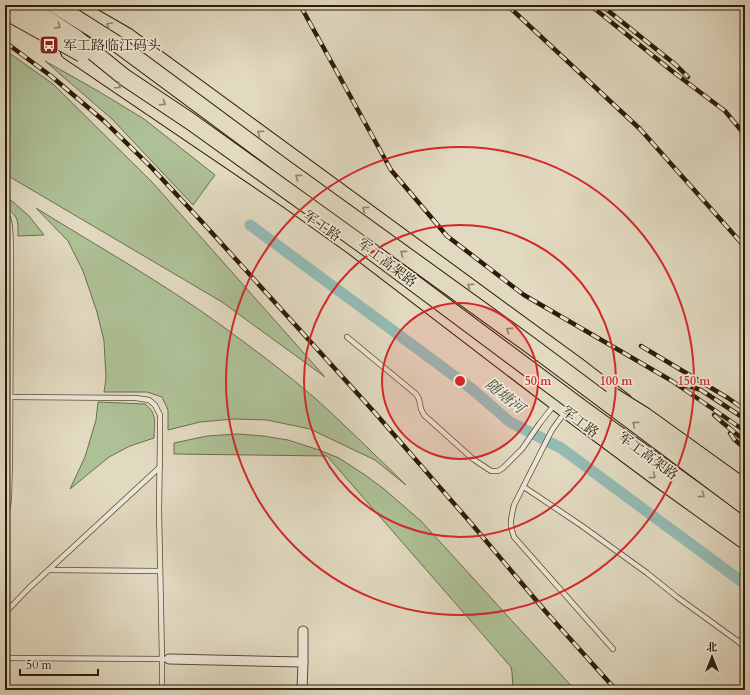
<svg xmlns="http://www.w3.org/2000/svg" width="750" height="695" viewBox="0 0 750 695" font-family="Cardo,'Noto Serif SC',serif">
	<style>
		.green { fill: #aec096; stroke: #6c6e4e }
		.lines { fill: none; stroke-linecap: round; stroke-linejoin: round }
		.canal { stroke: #94bab3; stroke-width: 11 }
		.lane-casing { stroke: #584b34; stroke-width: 6 }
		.street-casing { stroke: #584b34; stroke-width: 11 }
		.primary-casing { stroke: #2b1c06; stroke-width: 16 }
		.highway-casing { stroke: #2b1c06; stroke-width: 18 }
		.lane { stroke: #ece6d6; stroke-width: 4.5 }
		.street { stroke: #ece6d6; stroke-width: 9 }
		.primary { stroke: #e1d9c0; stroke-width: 14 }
		.highway { stroke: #e1d9c0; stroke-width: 16 }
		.rail-casing { stroke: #2b1c06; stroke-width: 4.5 }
		.rail { stroke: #ece6d6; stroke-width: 3; stroke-dasharray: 9; stroke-linecap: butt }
		.highway-bridge-casing { stroke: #2b1c06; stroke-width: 18; stroke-linecap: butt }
		.highway-bridge { stroke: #e1d9c0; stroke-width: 16 }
		.oneway { stroke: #8f846c }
		.ring { fill: none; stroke: #d62828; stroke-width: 2 }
		.labels { text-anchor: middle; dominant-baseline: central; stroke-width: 3.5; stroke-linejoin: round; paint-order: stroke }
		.poi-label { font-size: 14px; fill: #2b1c06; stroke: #ece6d6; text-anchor: start }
		.street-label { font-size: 14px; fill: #2b1c06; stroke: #ece6d6 }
		.water-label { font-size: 15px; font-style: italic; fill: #4a4b3a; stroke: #ece6d6 }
		.centre { fill: #d62828; stroke: #ece6d6; stroke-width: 2 }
		.ring-label { font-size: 12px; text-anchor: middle; font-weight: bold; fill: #d62828; stroke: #ece6d6; stroke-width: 3.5; stroke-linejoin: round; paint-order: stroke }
	</style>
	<rect width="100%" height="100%" fill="#e1d9c0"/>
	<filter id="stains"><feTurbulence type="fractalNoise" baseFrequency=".005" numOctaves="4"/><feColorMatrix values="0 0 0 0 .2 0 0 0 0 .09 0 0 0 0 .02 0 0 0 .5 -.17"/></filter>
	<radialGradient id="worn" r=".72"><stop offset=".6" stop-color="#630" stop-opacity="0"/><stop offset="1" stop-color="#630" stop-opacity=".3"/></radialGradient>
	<!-- green -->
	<g class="green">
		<path d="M5 50 53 84 152 182 325 377 222 302 5 174Z"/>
		<path d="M45 61 98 91 144 119 215 175 193 205 112 119Z"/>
		<path d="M5 195 29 216 44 235 18 236C18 222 19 215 5 208Z"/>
		<path d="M36 208C97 246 160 281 218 323 251 347 285 372 316 399 347 427 376 456 406 485L375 460 310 429 267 420 234 419 200 422 168 430V410L162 397 147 392H104L106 378 104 341 97 312 83 271 68 241Z"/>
		<path d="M98 402 145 404C158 414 154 423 154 438L130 446 109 457 70 489 85 457 96 420Z"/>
		<path d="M238 434 263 436 288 440 319 450 339 458 365 475 384 489 421 521 575 690H513L512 672 511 667 327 456 174 454V443L207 436Z"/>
	</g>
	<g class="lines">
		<!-- canal -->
		<path class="canal" d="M250 225 472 389 510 422 561 448 745 584"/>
		<!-- lane casing -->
		<g class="lane-casing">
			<g id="lane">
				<path d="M5 213C12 220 10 240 11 250L10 460 9 497 8 506 5 509"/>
				<path d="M347 337 416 394 419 399 421 409 424 415 473 459 491 471H498L503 468 522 449 540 423 555 404"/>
				<path d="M11 397 136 398 149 400 155 405 160 415V440L159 510 162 659V690"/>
				<path d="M565 412 552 430 514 505C511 518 509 525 514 537L613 649"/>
				<path d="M524 487 582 526 647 573 677 597 739 642 745 649"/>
				<path d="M49 570 160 571"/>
				<path d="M5 613 29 588 160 467"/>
				<path d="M739 642 745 635"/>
				<path d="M5 658 165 659"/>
			</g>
		</g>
		<!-- street casing -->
		<g class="street-casing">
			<g id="street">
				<path d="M169 659 303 662 302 690"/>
				<path d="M303 662V631"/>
			</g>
		</g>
		<!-- primary casing -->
		<g class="primary-casing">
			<g id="primary">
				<path d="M75 5 127 35 582 368 625 401"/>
				<path d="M68 52 289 202 352 247 566 411 660 481 745 542"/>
			</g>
		</g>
		<!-- highway casing -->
		<g class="highway-casing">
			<path id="highway" d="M580 407 745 526"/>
		</g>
		<!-- lane -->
		<use href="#lane" class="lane"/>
		<!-- street -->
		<use href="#street" class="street"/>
		<!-- primary -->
		<use href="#primary" class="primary"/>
		<!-- highway -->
		<use href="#highway" class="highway"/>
		<!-- rail casing -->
		<g class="rail-casing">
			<g id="rail">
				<path d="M300 5 391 170 447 236 524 295 672 381 745 431"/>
				<path d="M507 5 640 129 745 247"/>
				<path d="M590 5 672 71 725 111 745 135"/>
				<path d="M601 5 676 65 688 77"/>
				<path d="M5 42 51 76 104 121 151 167 203 223 376 414 470 522 546 612 616 690"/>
				<path d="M641 346 728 398 745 410"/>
				<path d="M682 384 701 390 745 419"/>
				<path d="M714 415 723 423 745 441"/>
				<path d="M730 433 734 439 745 449"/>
			</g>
		</g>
		<!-- rail -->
		<use href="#rail" class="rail"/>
		<!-- highway-bridge casing -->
		<g class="highway-bridge-casing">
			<g id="highway-bridge">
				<path d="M26 5 76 38 124 77 190 121 367 248 580 407"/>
				<path d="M55 5 120 46 282 166 530 345 745 506"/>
				<path d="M5 11 82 54"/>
				<path d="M613 396 645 416 745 488"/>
			</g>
		</g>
		<!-- highway-bridge -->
		<use href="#highway-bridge" class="highway-bridge"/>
	</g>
	<!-- one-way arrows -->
	<defs><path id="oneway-chevron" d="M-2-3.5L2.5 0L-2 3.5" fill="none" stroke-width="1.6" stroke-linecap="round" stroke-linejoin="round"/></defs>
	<g class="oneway">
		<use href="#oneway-chevron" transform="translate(109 25) rotate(-150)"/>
		<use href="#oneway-chevron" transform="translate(58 26) rotate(33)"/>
		<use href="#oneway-chevron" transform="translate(118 86) rotate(35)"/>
		<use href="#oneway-chevron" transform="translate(163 103) rotate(34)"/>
		<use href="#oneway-chevron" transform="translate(260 133) rotate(-144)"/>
		<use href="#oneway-chevron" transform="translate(298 177) rotate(-144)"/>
		<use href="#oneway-chevron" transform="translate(365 209) rotate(-144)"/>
		<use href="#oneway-chevron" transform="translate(403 253) rotate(-144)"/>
		<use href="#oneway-chevron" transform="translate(470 286) rotate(-144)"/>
		<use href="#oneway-chevron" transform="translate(509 330) rotate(-144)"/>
		<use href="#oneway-chevron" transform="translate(635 424) rotate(-143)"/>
		<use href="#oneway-chevron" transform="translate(653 476) rotate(37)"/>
		<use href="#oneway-chevron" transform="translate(702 495) rotate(36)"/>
	</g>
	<!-- distance rings -->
	<circle cx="460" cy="381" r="78" fill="#d62828" fill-opacity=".12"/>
	<g class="ring">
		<circle cx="460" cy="381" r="78"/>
		<circle cx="460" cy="381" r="156"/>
		<circle cx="460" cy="381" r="234"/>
	</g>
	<!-- icons -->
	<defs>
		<g id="bus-square" transform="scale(1)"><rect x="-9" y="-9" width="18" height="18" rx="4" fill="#8f2418" stroke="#ece6d6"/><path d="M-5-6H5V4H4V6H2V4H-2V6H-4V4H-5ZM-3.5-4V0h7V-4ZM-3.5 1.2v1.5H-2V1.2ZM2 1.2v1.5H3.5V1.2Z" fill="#fff"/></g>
	</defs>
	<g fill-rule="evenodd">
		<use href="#bus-square" x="49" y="45"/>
	</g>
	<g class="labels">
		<!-- poi labels -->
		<g class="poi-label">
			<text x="63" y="45">军工路临江码头</text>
		</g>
		<!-- street labels -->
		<g class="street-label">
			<text transform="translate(322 226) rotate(35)">军工路</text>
			<text transform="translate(387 263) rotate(37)">军工高架路</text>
			<text transform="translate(580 422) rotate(37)">军工路</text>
			<text transform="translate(648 456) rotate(36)">军工高架路</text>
		</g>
		<!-- water labels -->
		<g class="water-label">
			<text transform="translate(505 396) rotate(39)">随塘河</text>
		</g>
	</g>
	<circle cx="460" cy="381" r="6" class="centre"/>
	<g class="ring-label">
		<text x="538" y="385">50 m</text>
		<text x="616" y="385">100 m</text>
		<text x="694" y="385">150 m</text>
	</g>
	<!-- margin -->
	<rect width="750" height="695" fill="none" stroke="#e1d9c0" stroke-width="20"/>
	<rect x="6" y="6" width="738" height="683" fill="none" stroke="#2b1c06" stroke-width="2"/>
	<rect x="10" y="10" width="730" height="675" fill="none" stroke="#2b1c06"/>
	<!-- north arrow -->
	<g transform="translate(712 657)" stroke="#ece6d6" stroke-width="3" paint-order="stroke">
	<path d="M0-3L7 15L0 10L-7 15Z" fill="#2b1c06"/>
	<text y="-6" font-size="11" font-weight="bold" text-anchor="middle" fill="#2b1c06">北</text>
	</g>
	<!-- scale -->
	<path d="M20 669v6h78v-6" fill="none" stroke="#2b1c06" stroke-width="2"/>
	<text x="26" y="669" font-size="12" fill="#2b1c06" stroke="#ece6d6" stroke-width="3" paint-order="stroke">50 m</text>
	<rect width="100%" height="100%" filter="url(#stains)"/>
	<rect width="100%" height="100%" fill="url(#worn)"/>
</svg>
